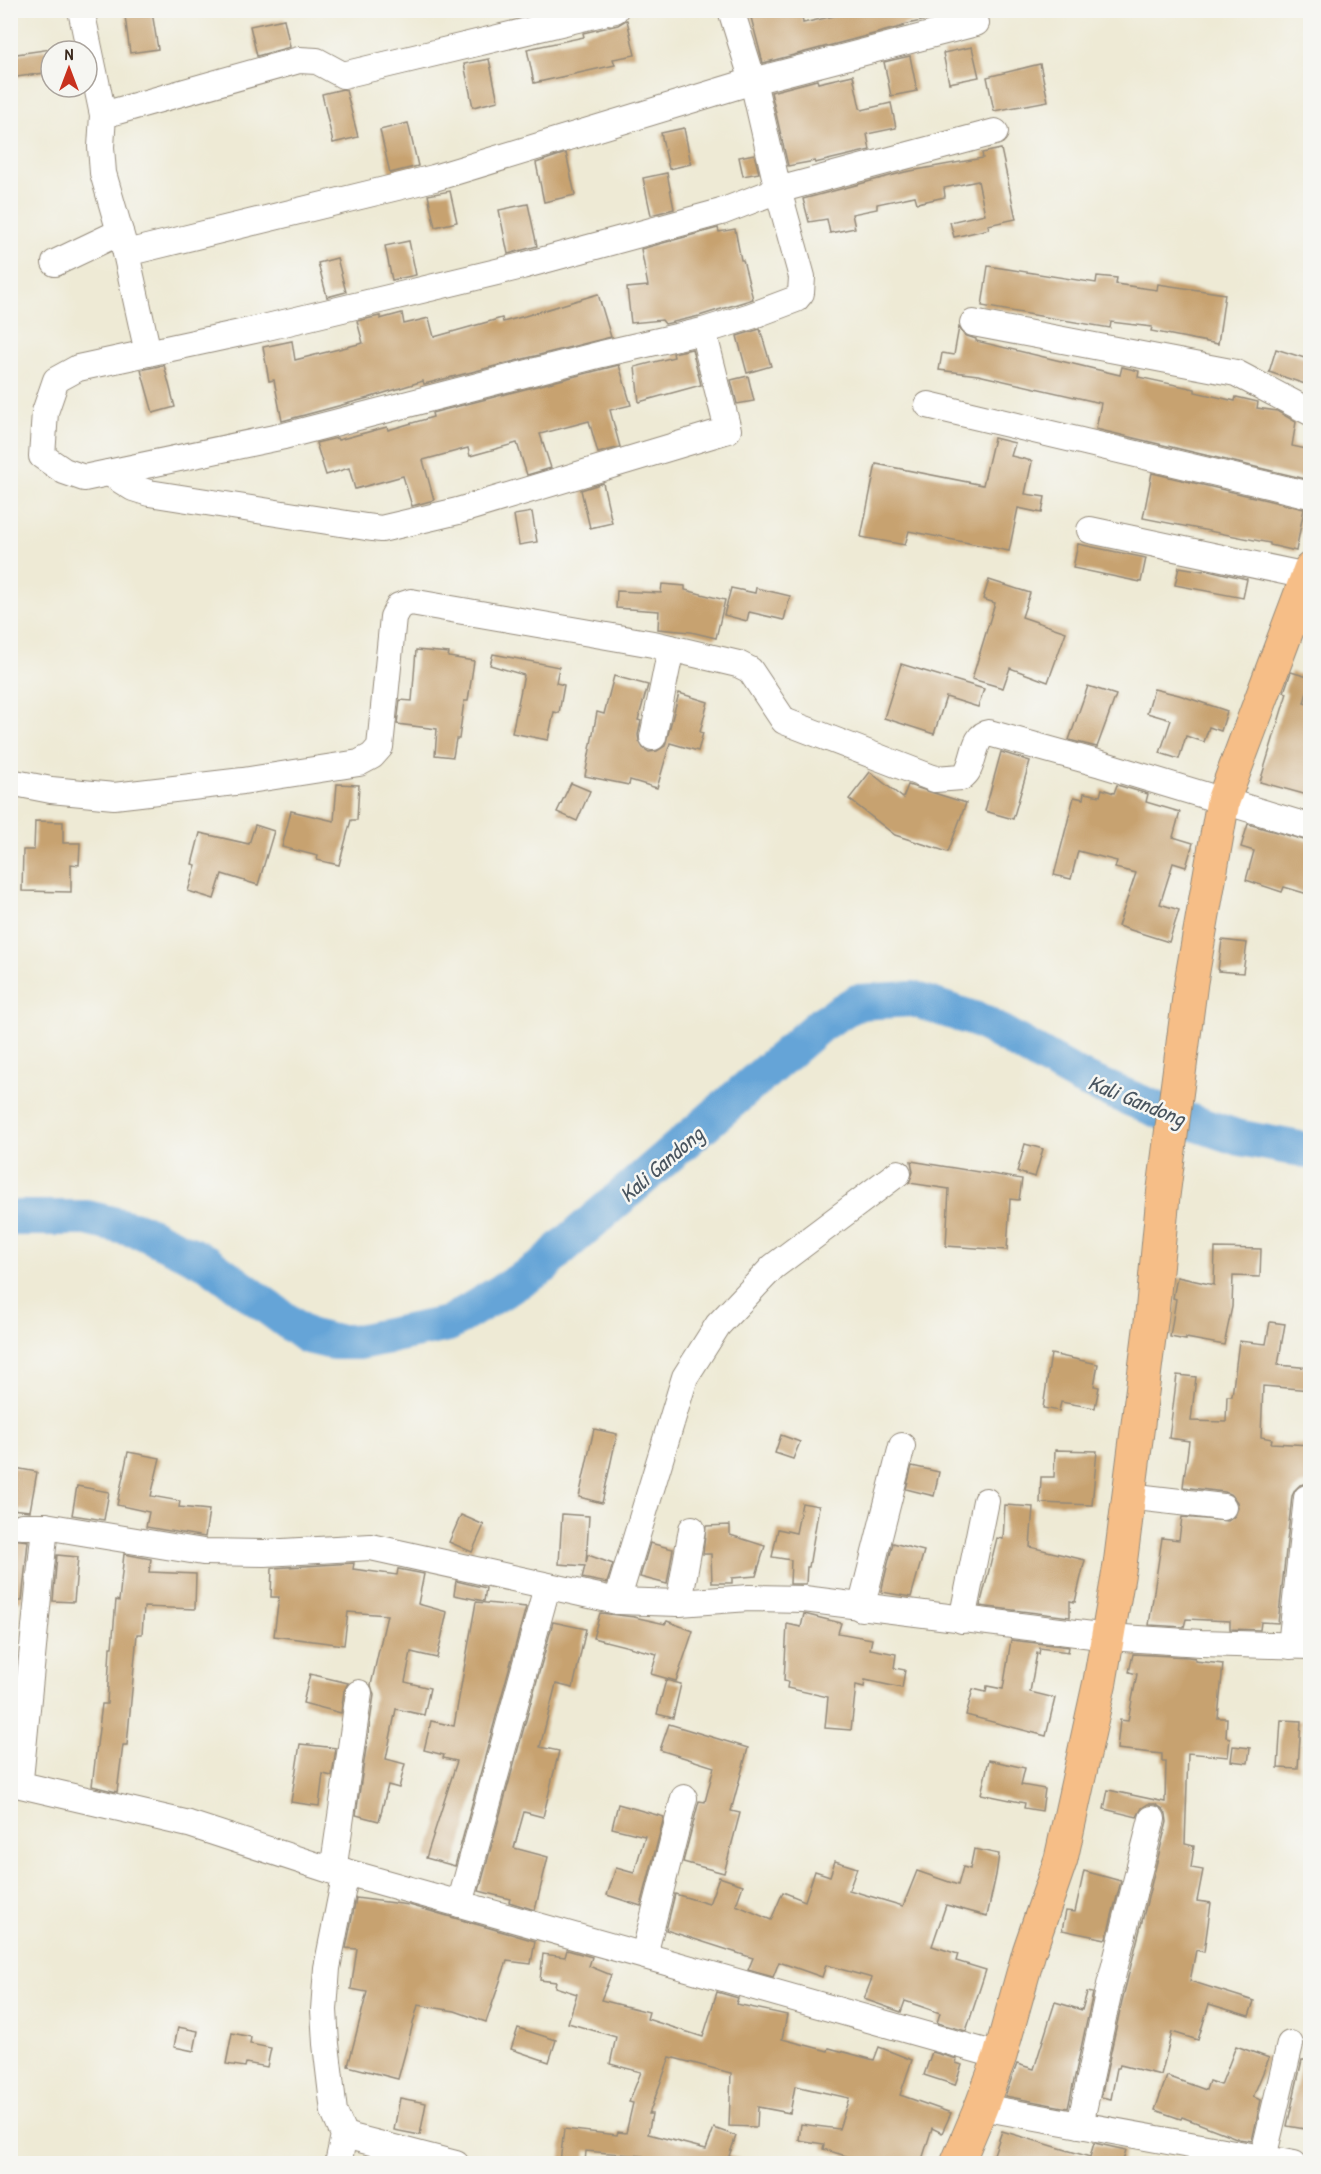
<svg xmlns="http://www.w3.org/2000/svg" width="1321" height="2174" viewBox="0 0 1321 2174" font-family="'Patrick Hand',sans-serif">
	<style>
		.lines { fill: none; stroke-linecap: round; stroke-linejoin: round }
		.river { stroke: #65a4d7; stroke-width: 36 }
		.building { fill: #c7a270 }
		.minor-casing { stroke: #948a7a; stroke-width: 28 }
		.major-casing { stroke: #948a7a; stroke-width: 35 }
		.minor { stroke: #fff; stroke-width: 26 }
		.major { stroke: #f6be87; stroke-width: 33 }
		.labels { text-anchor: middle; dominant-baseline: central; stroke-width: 5; stroke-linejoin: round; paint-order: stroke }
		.water-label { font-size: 22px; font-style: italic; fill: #4a555f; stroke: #f6f6f2 }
	</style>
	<rect width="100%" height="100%" fill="#f6f6f2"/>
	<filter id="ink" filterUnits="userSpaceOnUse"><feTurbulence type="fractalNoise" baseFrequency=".0167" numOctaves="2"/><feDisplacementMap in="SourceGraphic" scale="12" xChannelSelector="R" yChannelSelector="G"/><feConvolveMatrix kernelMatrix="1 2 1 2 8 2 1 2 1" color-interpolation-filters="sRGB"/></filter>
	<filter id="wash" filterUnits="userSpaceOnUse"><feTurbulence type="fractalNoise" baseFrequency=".008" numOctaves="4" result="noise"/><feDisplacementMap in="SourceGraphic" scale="24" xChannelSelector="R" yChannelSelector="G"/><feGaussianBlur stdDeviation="1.35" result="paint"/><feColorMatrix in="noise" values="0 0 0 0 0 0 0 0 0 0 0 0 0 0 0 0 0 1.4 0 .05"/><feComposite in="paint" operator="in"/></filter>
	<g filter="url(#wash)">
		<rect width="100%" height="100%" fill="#eeead5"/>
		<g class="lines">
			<!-- river -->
			<path class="river" d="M10 1218H87L141 1231 208 1263 307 1336 333 1342H358L448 1324 544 1266 557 1252 821 1024 857 1002 913 999 980 1021 1081 1078 1168 1114 1236 1137 1310 1151"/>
		</g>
		<g id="blocks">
			<!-- building -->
			<g class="building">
				<path d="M749 10H801L803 23 839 15 838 10H934L935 18 903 25 904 26 763 63Z"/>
				<path d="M152 12 158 49 130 53 125 16Z"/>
				<path d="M284 19 290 47 257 56 250 26Z"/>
				<path d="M626 20H627L635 55 613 59 615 65 534 83 527 49 584 37 583 33 618 25Z"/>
				<path d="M972 47 979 77 949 83 943 53Z"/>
				<path d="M51 49V72L10 78V55Z"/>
				<path d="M910 56 917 91 891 96 884 62Z"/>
				<path d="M489 59 498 101 473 107 464 64Z"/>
				<path d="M1040 64 1048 101 994 111 987 77Z"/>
				<path d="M853 75 860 108 862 110 891 103 896 128 867 134 870 150 815 163V161L788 166 771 92 817 80 818 83Z"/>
				<path d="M343 89 346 90 358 137 333 143 322 94Z"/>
				<path d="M408 123 418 166 390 173 380 130Z"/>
				<path d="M684 128 691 164 669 169 661 133Z"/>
				<path d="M1001 149 1016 219 988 225 989 229 954 237 950 222 985 214 978 181 944 188 945 197 917 203 915 196 877 204V209L852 214 855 228 830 233 827 219 809 222 803 199 905 172 983 158 982 153Z"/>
				<path d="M566 153 575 195 544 202 536 163Z"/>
				<path d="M754 154 759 173 743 176 739 157Z"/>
				<path d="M667 173 674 209 651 215 643 178Z"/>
				<path d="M450 191 457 222 435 227 428 195Z"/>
				<path d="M528 204 537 246 508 254 499 210Z"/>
				<path d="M718 228 719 232 735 229 741 260H743L753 299 699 316 665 324 662 320 631 323 627 288 648 286 641 249Z"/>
				<path d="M409 241 416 275 392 280 385 246Z"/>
				<path d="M337 258 346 292 327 297 318 263Z"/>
				<path d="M988 266 1096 283 1097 276 1117 278 1116 284 1157 290 1158 284 1225 294 1218 344 1151 331 1152 327 1111 322 1110 328 982 306Z"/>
				<path d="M598 294 611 337 424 384 423 381 368 398 282 421 274 380 269 381 263 347 292 341 295 360 363 343 357 321 380 316V319L402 313 404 324 429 318 434 337 502 318 503 322 525 316Z"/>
				<path d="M959 327 964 335 976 339V341L1120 375 1122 367 1139 371 1138 377 1195 389V392L1235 401 1236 397 1258 402 1257 408 1277 411 1296 422 1292 446 1311 450 1310 480 1096 429 1101 403 978 375 939 370 942 353 954 355Z"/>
				<path d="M760 329 771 366 747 373 737 336Z"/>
				<path d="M692 349 701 385 639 402 635 367 674 357 673 353Z"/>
				<path d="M1276 349 1311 360V386L1269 372Z"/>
				<path d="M164 365 175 407 153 413 141 370Z"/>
				<path d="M619 365 631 405 610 410 620 447 598 453 589 421 540 434 551 468 527 475 517 443 470 456 468 448 423 460 434 500 412 506 403 476 355 489 349 468 326 475 316 443 337 438 338 440 387 427 388 430 433 417 432 413Z"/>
				<path d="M748 376 754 401 737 404 731 380Z"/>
				<path d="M994 438 1015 443 1011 456 1032 461 1025 494 1045 497 1042 513 1018 508 1009 551 909 531 905 545 861 537 876 464 983 485Z"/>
				<path d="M1152 473 1304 509 1296 551 1270 545V543L1143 518Z"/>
				<path d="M603 483 612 523 590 528 581 490Z"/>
				<path d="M532 512 537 542 519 545 514 515Z"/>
				<path d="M1078 544 1146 558 1141 582 1073 568Z"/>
				<path d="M1179 567 1203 571 1204 569 1247 579 1243 598 1175 585Z"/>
				<path d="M989 580 1030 593 1022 617 1066 632 1048 682 1010 668 1003 688 972 679 995 603 983 599Z"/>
				<path d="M662 584 685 586V590L725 600 716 638 691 632 658 629 659 611 616 608 617 591 661 593Z"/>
				<path d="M731 588 755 593 756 588 790 596 784 620 749 612 747 621 724 615Z"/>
				<path d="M416 650 449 653 448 657 474 661 468 701H464L459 739H456L453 757 435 755 437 729 397 724 400 700 412 701Z"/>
				<path d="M493 654 559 667 556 683 564 685 559 713 554 712 548 740 512 733 524 675 490 665Z"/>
				<path d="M901 664 984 689 978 707 946 697 934 734 884 718Z"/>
				<path d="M1291 672 1311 678 1304 703 1311 705V796L1260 782 1287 693 1284 692Z"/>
				<path d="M614 676 648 685 638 720 641 721 638 735 639 741 643 748 649 752 657 751 665 746 679 693 708 702 700 732 703 733 698 751 670 743 657 788 630 780 629 785 585 776 597 712 604 714Z"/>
				<path d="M1088 686 1116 695 1097 747 1069 740Z"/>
				<path d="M1154 689 1179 695 1227 711 1221 731 1209 727 1204 742 1186 736 1179 759 1160 753 1171 720 1147 713Z"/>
				<path d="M1001 752 1030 761 1013 819 985 811Z"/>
				<path d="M870 772 903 798 908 785 966 803 948 852 895 835 849 799Z"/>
				<path d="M571 783 590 791 577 821 557 812Z"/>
				<path d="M337 784 359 785 357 820H351L339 865 317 860 318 856 282 847 291 811 334 821Z"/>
				<path d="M1117 785 1148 794 1146 802 1180 812 1173 837 1193 843 1186 867 1173 863 1160 904 1179 910 1169 942 1118 926 1136 873 1115 868 1117 861 1078 851 1071 879 1054 875 1074 797 1083 799 1084 793 1100 796 1102 789 1114 793Z"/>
				<path d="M35 821 63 822V843H80L79 865 71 864V892L22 891 23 850H34Z"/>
				<path d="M1248 824 1311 842V895L1284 887 1282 892 1246 880 1254 851 1241 847Z"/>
				<path d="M255 825 274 831 258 885 222 874 214 899 188 891 196 865 192 864 200 833 249 844Z"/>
				<path d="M1222 940 1247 943 1243 973 1218 971Z"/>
				<path d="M1025 1144 1043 1149 1035 1177 1017 1172Z"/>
				<path d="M911 1161 1022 1179 1019 1200 1010 1199 1007 1250 946 1246 949 1189 909 1183 913 1172Z"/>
				<path d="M1215 1248 1261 1249 1260 1277 1233 1276 1232 1307 1224 1345 1186 1338V1340L1170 1337 1176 1299 1173 1298 1177 1277 1214 1285Z"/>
				<path d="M1270 1322 1285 1324 1278 1365 1311 1368V1390L1263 1386 1261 1437 1272 1439 1271 1443 1311 1445 1309 1483 1300 1485 1295 1490 1292 1496 1278 1623 1261 1622 1260 1630 1230 1629V1621L1186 1619 1184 1627 1149 1625 1162 1538 1179 1540 1182 1517 1228 1521 1235 1516 1238 1508 1237 1502 1232 1495 1225 1492 1183 1487 1189 1441 1169 1438 1177 1375 1196 1377 1191 1421 1226 1422 1227 1396H1232L1239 1341 1266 1344Z"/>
				<path d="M1051 1354 1098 1364 1094 1386 1099 1387 1095 1408 1061 1402 1059 1411 1043 1408Z"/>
				<path d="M594 1429 617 1434 602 1503 579 1497Z"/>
				<path d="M781 1435 800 1442 793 1459 775 1453Z"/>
				<path d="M1055 1450 1097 1451 1092 1505 1040 1503 1041 1477H1054Z"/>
				<path d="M128 1452 160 1458 151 1496 180 1501 179 1507 209 1510 205 1537 146 1527 149 1512 117 1505Z"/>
				<path d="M912 1466 939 1472 934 1496 906 1489Z"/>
				<path d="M10 1467 37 1472 30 1511 10 1509Z"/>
				<path d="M77 1486 109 1492 104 1520 72 1515Z"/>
				<path d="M802 1503 819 1506 809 1567H807L806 1584H790L791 1560 772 1557 778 1529 796 1533Z"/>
				<path d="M1005 1505 1033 1507 1030 1547 1085 1560 1075 1602 1070 1601V1617L980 1606 997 1538 1003 1539Z"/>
				<path d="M562 1514 589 1516 586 1563 588 1555 613 1564 607 1583 582 1578 585 1566 559 1564Z"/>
				<path d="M461 1515 484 1525 472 1552 449 1542Z"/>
				<path d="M730 1525V1535L765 1546 756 1576 732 1578V1583H712L711 1554H703L706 1526Z"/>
				<path d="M13 1539 28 1541 22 1601H10Z"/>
				<path d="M650 1543 673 1549 667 1584 640 1577Z"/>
				<path d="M893 1543 924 1551 911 1597 881 1592Z"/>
				<path d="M124 1554 151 1559 149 1572 196 1574 195 1609 144 1607 142 1634H137L127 1745H123L117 1792 92 1786 102 1704H107L110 1647H112L116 1600 119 1601Z"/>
				<path d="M57 1555 78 1557 74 1602 53 1601Z"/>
				<path d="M354 1563 353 1569 397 1575 398 1569 424 1574 418 1604 447 1612 437 1658 411 1652 405 1682 430 1688 424 1715 396 1709 386 1759 405 1764 399 1788 388 1785 379 1821 356 1815 374 1695 371 1685 387 1615 348 1612 344 1645 274 1636 279 1597H271L272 1568Z"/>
				<path d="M456 1581 486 1588 484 1601 454 1595Z"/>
				<path d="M476 1602 526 1607 455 1866 426 1858 457 1761 443 1758 444 1755 424 1750 431 1721 454 1726Z"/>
				<path d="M600 1613 634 1617 665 1624 667 1621 693 1631 676 1681 651 1674 657 1654 593 1638Z"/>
				<path d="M804 1614 841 1623 838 1633 872 1639 870 1649 896 1654 894 1668 905 1670 902 1688 865 1680 864 1687 856 1685 851 1730 825 1728 828 1697 787 1688 788 1682 784 1681 787 1624 801 1627Z"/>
				<path d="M553 1622 586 1629 573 1688 556 1684 540 1747 559 1751 543 1817 524 1812 514 1848 548 1857 535 1910 509 1902 510 1899 479 1891Z"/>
				<path d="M1011 1640 1069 1647 1068 1652 1040 1648 1039 1654 1037 1653 1030 1692 1055 1698 1046 1736 966 1715 973 1689 986 1692 987 1686 1003 1689Z"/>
				<path d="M1133 1654 1188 1657 1195 1658V1661L1223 1664 1218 1718H1227L1226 1737 1230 1738 1228 1757 1188 1753 1185 1844 1194 1846 1191 1868 1203 1870 1197 1901 1211 1903 1204 1952 1196 1950 1190 1981 1254 2001 1249 2016 1209 2004 1198 2040 1172 2032 1161 2075 1120 2065 1119 2068H1117L1111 2099 1101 2097 1122 2001 1167 1822 1166 1814 1163 1809 1155 1804H1148L1142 1808 1137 1817 1104 1809 1108 1790 1165 1802 1166 1761H1162V1754L1117 1749 1120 1720 1128 1721 1137 1674 1129 1672Z"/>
				<path d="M310 1674 348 1683 344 1691 341 1713 303 1703Z"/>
				<path d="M666 1680 681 1684 673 1718 657 1714Z"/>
				<path d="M1281 1720 1301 1721 1298 1769 1278 1768Z"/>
				<path d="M669 1724 748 1748 731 1811 740 1813 724 1873 683 1862 699 1801 705 1802 714 1767 660 1750Z"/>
				<path d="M300 1744 336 1748 332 1776 323 1774 319 1806 291 1802Z"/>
				<path d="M1233 1746 1250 1748 1248 1763 1231 1761Z"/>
				<path d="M989 1760 1025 1768 1021 1785 1045 1789 1042 1811 1024 1808 1025 1803 981 1794Z"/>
				<path d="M618 1804 664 1817 641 1906 607 1895 616 1868 634 1873 645 1836 612 1828Z"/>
				<path d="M974 1849 999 1854 996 1875 987 1916 946 1905 932 1946 958 1954 956 1961 986 1970 966 2031 937 2023 940 2013 905 2001 901 2012 864 1999 872 1978 826 1965 822 1977 779 1962 773 1977 748 1970 753 1958 666 1930 675 1894 709 1904 719 1877 743 1885 736 1905 771 1920 783 1892 805 1901 815 1871 830 1876 835 1861 857 1868 849 1890 903 1906 917 1871 958 1885 963 1867 970 1869Z"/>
				<path d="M1084 1871 1121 1881 1106 1939 1062 1930 1066 1911 1075 1912Z"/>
				<path d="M356 1898 409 1905 535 1941 531 1964 507 1961 486 2022 455 2011 418 2005 398 2079 348 2066 367 1992 351 1989 357 1949 346 1948Z"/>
				<path d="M567 1950 592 1957 589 1966 611 1975 601 2000 649 2012 647 2019 703 2037 717 1992 738 1998 736 2004 787 2015 782 2039 828 2051 829 2048 874 2060 879 2047 912 2060 900 2095 951 2113 942 2133 932 2128 921 2163H869L823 2149 824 2144 799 2140 801 2124 839 2129 849 2098 795 2086 790 2113 758 2107 757 2127 729 2126 731 2073 670 2057 649 2114H652L648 2134 706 2149 714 2128 736 2136 729 2156 740 2159V2163H642L643 2156 586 2151 585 2163 560 2162 564 2129 617 2135 618 2132 626 2133 633 2103 629 2102 641 2072 610 2064 616 2037 568 2023 577 1994 555 1987 556 1982 540 1980 543 1954 565 1957Z"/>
				<path d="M1087 1992 1093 1993 1068 2108 1005 2096 1017 2064 1034 2069 1055 2002 1082 2010Z"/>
				<path d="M178 2027 198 2031 194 2051 174 2047Z"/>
				<path d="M518 2028 556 2040 549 2062 511 2049Z"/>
				<path d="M232 2033 251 2037 250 2044 271 2048 267 2067 246 2063 245 2067 226 2064Z"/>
				<path d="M1236 2046 1269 2058 1253 2097 1261 2100 1252 2141 1239 2139 1182 2117 1181 2119 1155 2110 1167 2076 1206 2090 1209 2081 1221 2085Z"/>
				<path d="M932 2052 957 2059 956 2063 962 2065 955 2085 924 2075Z"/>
				<path d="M1302 2060H1311V2130L1287 2126Z"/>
				<path d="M400 2098 426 2103 420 2135 394 2130Z"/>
				<path d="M1002 2131 1090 2157 1094 2143 1126 2150 1122 2163H991Z"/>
			</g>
		</g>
	</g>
	<g filter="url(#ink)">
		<use href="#blocks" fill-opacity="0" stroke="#948a7a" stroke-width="1.5"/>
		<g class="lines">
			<!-- minor casing -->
			<g class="minor-casing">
				<g id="minor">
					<path d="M81 10 103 115 101 147 103 173 126 253"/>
					<path d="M731 10 753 81 778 190 802 277 801 293 796 299 751 316 703 331 602 354 284 436 84 478 64 471 42 456 45 412 56 380 78 368 259 329 522 266 721 212 778 190 995 132"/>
					<path d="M103 115 299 60 317 61 343 75 615 10"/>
					<path d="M55 263 120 232"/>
					<path d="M973 323 1236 373 1310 412"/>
					<path d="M148 353 126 253 434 178 753 81 976 23"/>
					<path d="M928 405 1310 495"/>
					<path d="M109 473 133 488 149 493 366 527 381 529 458 511 728 430 703 331"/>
					<path d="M1090 530 1307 576"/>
					<path d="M653 737 671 648"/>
					<path d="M10 782 51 790 114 796 243 781 359 763 372 756 380 747 393 617 399 606 411 602 653 644 738 664 750 670 784 721 935 779 962 777C964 775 967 773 968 770 975 758 974 735 989 733L1101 764 1310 827"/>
					<path d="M1128 1496 1223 1507"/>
					<path d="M22 1526H45L203 1552 265 1553 371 1547 617 1601 679 1603 749 1598 804 1599 1108 1637 1201 1643 1310 1646"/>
					<path d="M45 1526 20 1779 21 1785 189 1824 333 1871 346 1872 1000 2056"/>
					<path d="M617 1601 685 1377 718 1325 773 1267 898 1173"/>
					<path d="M679 1603 692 1529"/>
					<path d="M861 1608 902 1446"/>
					<path d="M962 1620 986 1501"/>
					<path d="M1291 1646 1307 1498"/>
					<path d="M333 1871 359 1693"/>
					<path d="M460 1904 547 1587"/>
					<path d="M644 1955 684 1798"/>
					<path d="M981 2107 1294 2164"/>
					<path d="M1080 2125 1110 1985 1152 1819"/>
					<path d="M344 2135 456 2164"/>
					<path d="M1263 2158 1290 2044"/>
					<path d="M338 2164 344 2135 334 2112 326 2044 324 2010 327 1968 346 1872"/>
				</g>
			</g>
			<!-- major casing -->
			<g class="major-casing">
				<path id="major" d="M957 2164 981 2107 1000 2056 1029 1952 1061 1859 1100 1681 1120 1565 1152 1314 1163 1196 1191 982 1223 801 1310 569"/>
			</g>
			<!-- minor -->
			<use href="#minor" class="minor"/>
			<!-- major -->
			<use href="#major" class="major"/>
		</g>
	</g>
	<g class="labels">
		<!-- water labels -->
		<g class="water-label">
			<text transform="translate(1137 1100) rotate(22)">Kali Gandong</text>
			<text transform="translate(661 1164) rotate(-41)">Kali Gandong</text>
		</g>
	</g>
	<!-- margin -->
	<rect width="1321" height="2174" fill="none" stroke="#f6f6f2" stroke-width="36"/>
	<!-- north arrow -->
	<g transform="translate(69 69)"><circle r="28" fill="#f6f6f2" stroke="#aba49d" stroke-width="1.5"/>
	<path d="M0-4.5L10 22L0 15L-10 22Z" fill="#c8321e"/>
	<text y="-9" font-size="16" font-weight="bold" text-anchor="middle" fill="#3b2a1e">N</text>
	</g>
</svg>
